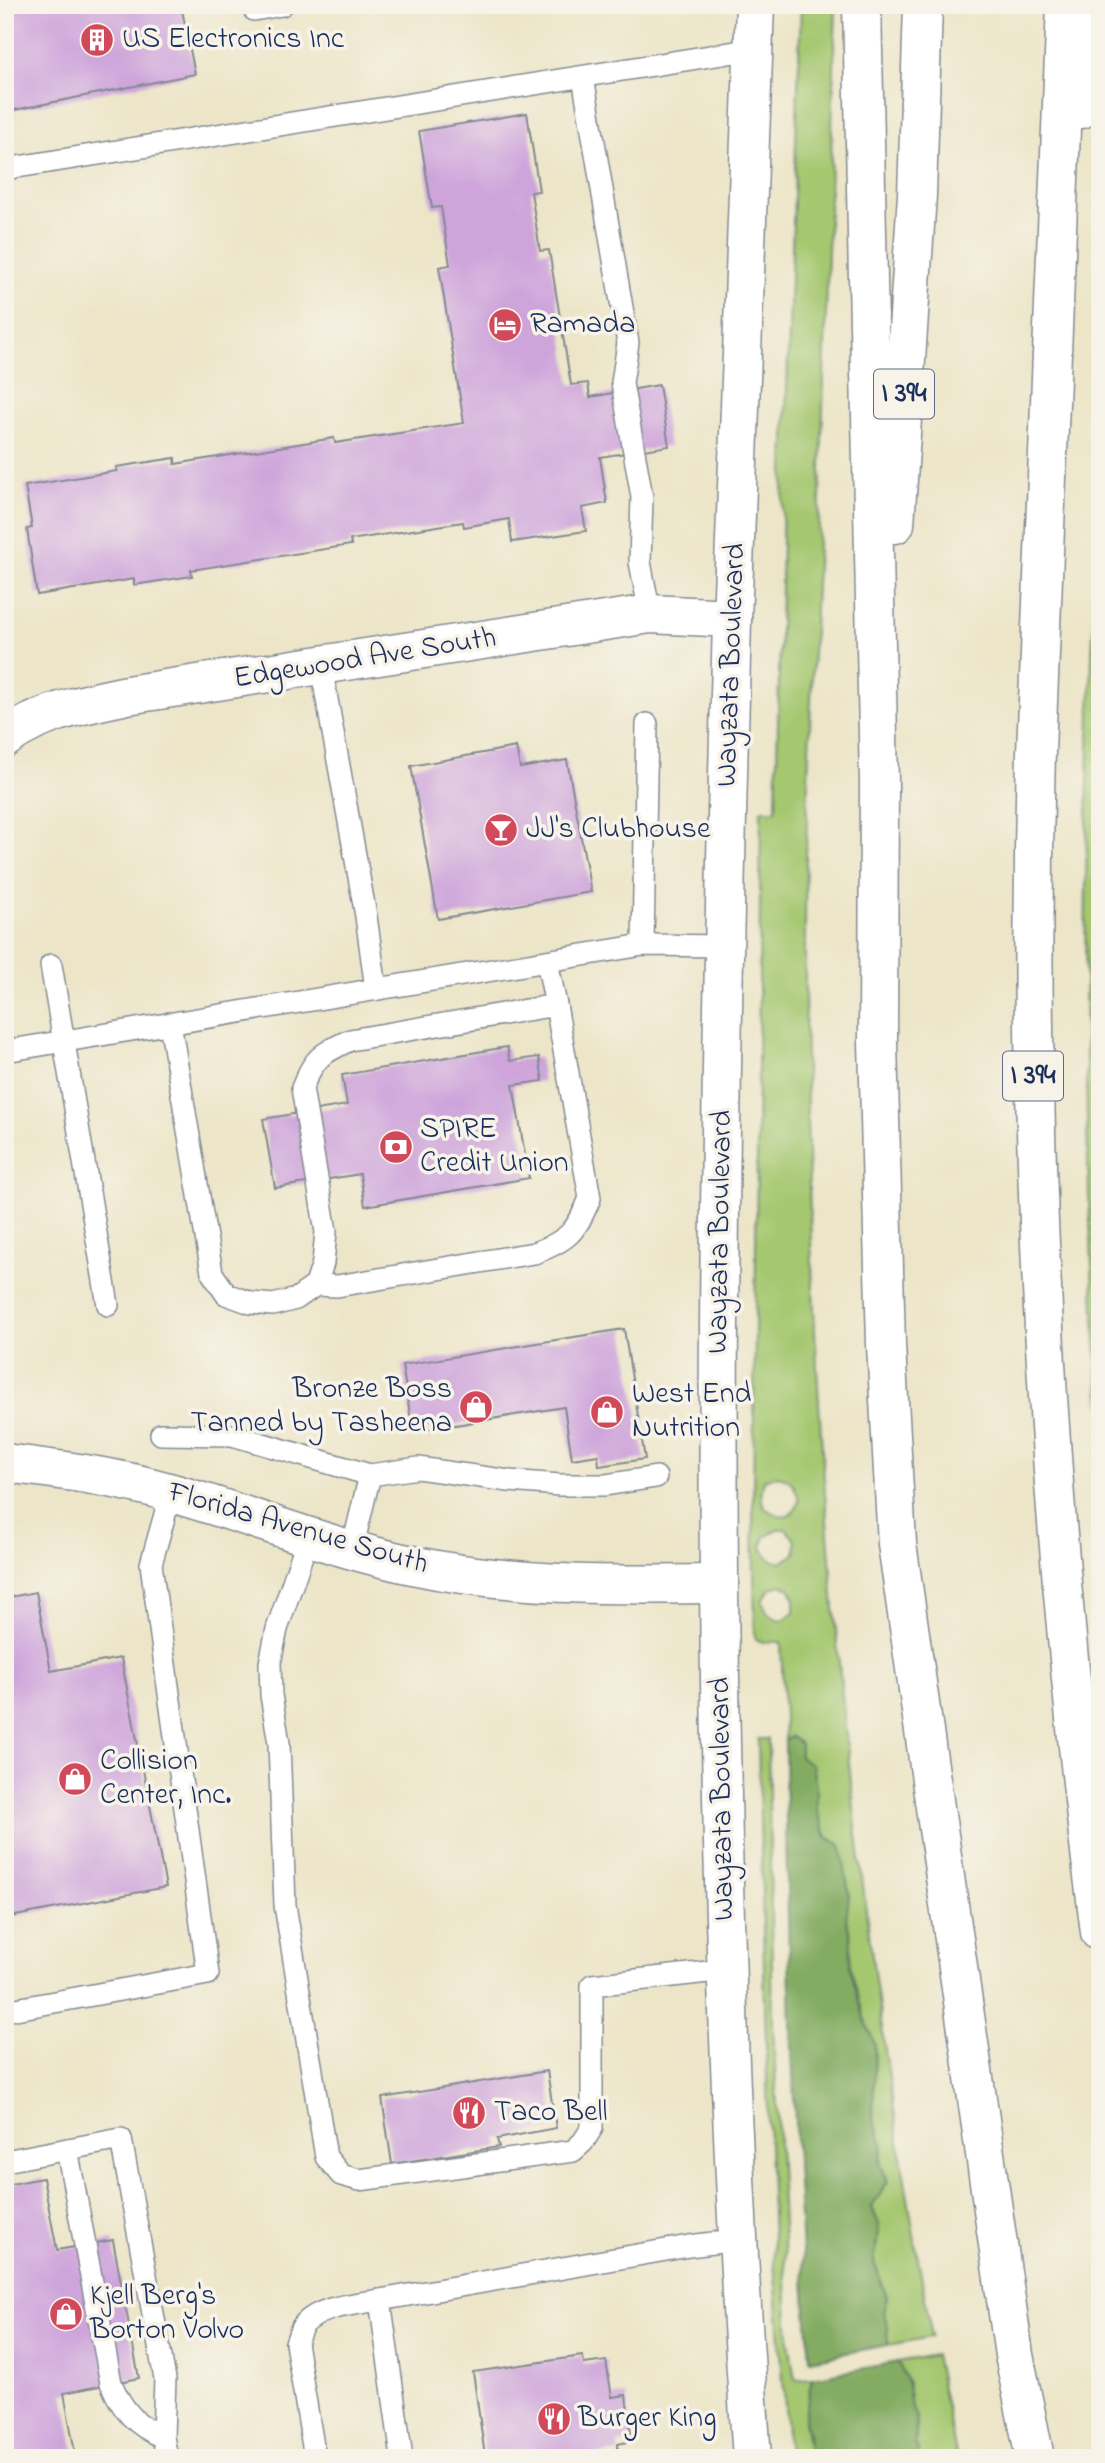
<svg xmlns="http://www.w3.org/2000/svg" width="1105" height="2463" viewBox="0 0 1105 2463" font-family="'Indie Flower',sans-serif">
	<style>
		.green { fill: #a4c770; stroke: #607b67; stroke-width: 2; fill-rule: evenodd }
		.forest { fill: #83ac62; stroke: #4f6e60; stroke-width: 2 }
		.building { fill: #cea4db }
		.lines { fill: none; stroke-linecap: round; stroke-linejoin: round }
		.lane-casing { stroke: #848a93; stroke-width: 24 }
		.street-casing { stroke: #848a93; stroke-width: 41 }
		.secondary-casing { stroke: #848a93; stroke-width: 41 }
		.highway-casing { stroke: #848a93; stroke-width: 41 }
		.lane { stroke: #fff; stroke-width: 21 }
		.street { stroke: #fff; stroke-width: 38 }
		.secondary { stroke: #fff; stroke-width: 38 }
		.highway { stroke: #fff; stroke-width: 38 }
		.labels { text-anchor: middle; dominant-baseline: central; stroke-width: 7; stroke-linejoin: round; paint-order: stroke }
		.shield { fill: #f7f3e8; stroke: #5d6a87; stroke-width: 2 }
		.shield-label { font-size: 28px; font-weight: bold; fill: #1b2f5e }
		.poi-label { font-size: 30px; fill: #1b2f5e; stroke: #f7f3e8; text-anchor: start }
		.street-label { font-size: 30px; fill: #1b2f5e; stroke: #f7f3e8 }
	</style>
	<rect width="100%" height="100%" fill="#f7f3e8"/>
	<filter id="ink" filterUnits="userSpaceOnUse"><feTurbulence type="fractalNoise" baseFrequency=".0143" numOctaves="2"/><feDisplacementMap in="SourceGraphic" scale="14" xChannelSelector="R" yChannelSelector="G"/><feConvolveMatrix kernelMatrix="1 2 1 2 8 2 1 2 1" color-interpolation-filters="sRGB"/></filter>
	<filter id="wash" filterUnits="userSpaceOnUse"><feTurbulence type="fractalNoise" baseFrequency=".00686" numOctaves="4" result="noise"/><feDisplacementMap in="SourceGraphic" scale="28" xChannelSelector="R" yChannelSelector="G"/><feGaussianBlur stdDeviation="1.57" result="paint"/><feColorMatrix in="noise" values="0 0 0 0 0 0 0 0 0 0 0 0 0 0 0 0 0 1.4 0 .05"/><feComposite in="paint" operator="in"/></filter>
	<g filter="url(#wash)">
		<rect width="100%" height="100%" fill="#ece5c8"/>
		<!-- green -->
		<g class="green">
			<path d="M801 5H836C831 178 826 350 819 522 812 675 804 828 805 981 808 1435 850 1890 932 2337L888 2345V2327L883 2312 887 2297 874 2262 879 2225 872 2207 888 2181 880 2164 883 2144 873 2119 875 2045 863 2015 850 1966 851 1938 846 1920 849 1894 841 1845 827 1837 817 1810V1792L800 1757V1744L791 1736 785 1741 781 1642H763L755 1639 753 1507 761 810H776L783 496ZM776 1476C791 1477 795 1486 799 1500 798 1503 797 1508 794 1511 786 1520 768 1514 763 1504 760 1497 762 1488 764 1480ZM778 1529H786L796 1541 795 1554 781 1563 771 1560 762 1548 764 1538ZM780 1585 789 1588 794 1597V1612L785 1619 778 1620 767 1612 762 1601 770 1589Z"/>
			<path d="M1096 572H1100V1404C1080 1128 1082 849 1096 572Z"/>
			<path d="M758 1739H768L773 2027 789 2341 795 2380 812 2378 804 2421 809 2450 802 2458H789L774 2263 768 2120Z"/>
			<path d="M935 2355 957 2458H915L919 2451 915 2444 917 2419 911 2408 908 2384 898 2362Z"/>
		</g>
		<!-- forest -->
		<g class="forest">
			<path d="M791 1736 800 1744V1757L812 1765 817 1792V1810L826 1837 841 1845 849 1894 846 1920 851 1938 850 1967 863 2015 875 2045 873 2119 883 2144 880 2164 888 2181 872 2207 879 2225 874 2262 887 2298 883 2312 888 2327V2345L810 2360C793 2154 787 1947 785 1741Z"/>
			<path d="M898 2362 908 2384 911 2408 917 2419 915 2444 919 2451 915 2458H802L809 2450 808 2433 804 2421 812 2378Z"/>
		</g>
		<g id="blocks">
			<!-- building -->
			<g class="building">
				<path d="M5 5H181L195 74 9 111 5 94Z"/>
				<path d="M527 113 539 191 531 192 540 251 549 250 571 385 588 383 590 397 659 385 669 446 600 457 607 503 582 508 586 531 512 542 509 519 464 527 463 522 350 540 351 545 191 570 192 576 134 585V579L37 595 27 529 32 528 25 486 117 471 116 467 175 458V464L334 438 335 443 464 423 439 267 450 265 441 207 432 208 419 131Z"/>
				<path d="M516 747 520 768 567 760 591 892 438 919 411 766Z"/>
				<path d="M507 1047 510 1061 539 1057 543 1081 513 1085 529 1178 365 1206 360 1174 275 1188 263 1119 347 1105 342 1075Z"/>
				<path d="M624 1329 645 1459 599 1466 598 1455 572 1459 564 1407 413 1432 402 1365Z"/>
				<path d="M36 1592 51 1671 121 1658 166 1887 5 1918V1598Z"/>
				<path d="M547 2071 556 2128 497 2139 499 2147 392 2164 382 2098Z"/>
				<path d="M43 2178 57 2250 113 2240 139 2378 64 2393 76 2458H5V2185Z"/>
				<path d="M583 2356 584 2364 606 2361 612 2397 626 2395 632 2441 618 2444V2452L579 2458H512L511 2452 485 2456 473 2372Z"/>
			</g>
		</g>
	</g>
	<g filter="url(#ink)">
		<use href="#blocks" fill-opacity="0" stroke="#848a93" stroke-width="2"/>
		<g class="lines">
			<!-- lane casing -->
			<g class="lane-casing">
				<g id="lane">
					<path d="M254 10 282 5"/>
					<path d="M583 77 628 343 622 383 642 497 640 562 650 614"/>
					<path d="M5 169 754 49"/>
					<path d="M321 666 366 916 376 989"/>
					<path d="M643 945 647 724"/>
					<path d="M547 961 556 1005"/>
					<path d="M51 965 108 1305"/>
					<path d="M170 1023 212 1273 226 1294 251 1303 273 1305 296 1299 316 1285 323 1263 326 1232 302 1088C314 1057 321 1054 350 1040L556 1005 590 1198C577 1231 568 1241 534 1253L337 1286 316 1285"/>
					<path d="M5 1051 643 945 725 946"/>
					<path d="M161 1434 232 1435 370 1475"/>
					<path d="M308 1538 277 1629 270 1663 271 1695 279 1743 285 1905 326 2157 341 2175 359 2180 573 2151 583 2142 592 2128V1985L726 1970"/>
					<path d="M352 1550 370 1475 418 1468 509 1481 560 1485H605L656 1477"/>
					<path d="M5 2011 208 1974 151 1564 171 1493"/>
					<path d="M67 2149 111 2383C122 2410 136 2426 163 2437"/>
					<path d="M5 2161 121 2139 165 2379 163 2437 167 2458"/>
					<path d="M315 2458 296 2343C298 2338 300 2331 302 2327 317 2306 357 2304 380 2300"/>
					<path d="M402 2458 380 2300 689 2246 737 2240"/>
				</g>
			</g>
			<!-- street casing -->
			<g class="street-casing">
				<g id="street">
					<path d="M5 738C41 712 84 704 127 695L650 614 732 618"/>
					<path d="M5 1463C62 1470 118 1477 172 1493 253 1516 330 1548 412 1565 512 1587 618 1585 719 1584"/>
				</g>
			</g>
			<!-- secondary casing -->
			<g class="secondary-casing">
				<path id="secondary" d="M752 2458C707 1847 715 1233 732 621 738 416 748 211 755 5"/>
			</g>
			<!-- highway casing -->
			<g class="highway-casing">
				<g id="highway">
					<path d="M862 5 879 782 878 1042 886 1345 897 1544 1014 2355 1035 2458"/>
					<path d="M1066 5 1036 752C1025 1147 1049 1540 1100 1932"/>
					<path d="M1081 109 1100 18"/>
					<path d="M895 524 917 195 923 5"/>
				</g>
			</g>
			<!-- lane -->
			<use href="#lane" class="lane"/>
			<!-- street -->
			<use href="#street" class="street"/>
			<!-- secondary -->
			<use href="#secondary" class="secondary"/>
			<!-- highway -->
			<use href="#highway" class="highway"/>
		</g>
	</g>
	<!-- icons -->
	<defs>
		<g id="building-disc" transform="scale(1.75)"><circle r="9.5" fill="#d1495b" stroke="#f7f3e8"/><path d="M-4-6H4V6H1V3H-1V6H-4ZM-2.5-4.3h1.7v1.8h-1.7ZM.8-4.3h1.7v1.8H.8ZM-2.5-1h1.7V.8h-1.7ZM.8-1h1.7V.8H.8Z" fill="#fff"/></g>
		<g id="hotel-disc" transform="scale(1.75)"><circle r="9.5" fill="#d1495b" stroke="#f7f3e8"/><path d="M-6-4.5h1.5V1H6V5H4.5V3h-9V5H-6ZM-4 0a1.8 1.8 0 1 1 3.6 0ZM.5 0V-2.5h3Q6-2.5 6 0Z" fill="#fff"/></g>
		<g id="bar-disc" transform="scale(1.75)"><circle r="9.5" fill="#d1495b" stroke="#f7f3e8"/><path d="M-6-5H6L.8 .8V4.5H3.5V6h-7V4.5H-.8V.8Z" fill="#fff"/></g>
		<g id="bank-disc" transform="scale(1.75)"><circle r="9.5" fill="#d1495b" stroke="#f7f3e8"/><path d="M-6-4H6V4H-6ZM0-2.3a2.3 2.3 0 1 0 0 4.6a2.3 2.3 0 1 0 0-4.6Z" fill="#fff"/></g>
		<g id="shop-disc" transform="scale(1.75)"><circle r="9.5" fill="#d1495b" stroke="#f7f3e8"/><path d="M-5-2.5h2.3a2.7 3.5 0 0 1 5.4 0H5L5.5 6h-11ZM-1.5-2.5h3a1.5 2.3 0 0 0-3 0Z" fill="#fff"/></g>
		<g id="restaurant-disc" transform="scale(1.75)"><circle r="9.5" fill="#d1495b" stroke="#f7f3e8"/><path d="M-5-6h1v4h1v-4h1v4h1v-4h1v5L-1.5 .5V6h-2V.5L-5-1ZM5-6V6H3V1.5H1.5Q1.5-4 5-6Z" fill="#fff"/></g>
	</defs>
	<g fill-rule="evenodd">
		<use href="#building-disc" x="97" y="40"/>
		<use href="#hotel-disc" x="505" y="325"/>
		<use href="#bar-disc" x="501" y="830"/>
		<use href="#bank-disc" x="396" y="1147"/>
		<use href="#shop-disc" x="476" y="1407"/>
		<use href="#shop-disc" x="607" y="1412"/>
		<use href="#shop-disc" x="75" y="1779"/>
		<use href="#restaurant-disc" x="469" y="2113"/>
		<use href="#shop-disc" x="66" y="2314"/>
		<use href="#restaurant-disc" x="554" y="2419"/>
	</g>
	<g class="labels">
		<!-- shield labels -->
		<g class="shield">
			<rect x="874" y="369.5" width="60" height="49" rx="5"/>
			<rect x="1003" y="1051.5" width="60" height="49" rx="5"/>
		</g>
		<g class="shield-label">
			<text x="904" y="394">I 394</text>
			<text x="1033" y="1076">I 394</text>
		</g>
		<!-- poi labels -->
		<g class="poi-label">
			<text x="122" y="40">US Electronics Inc</text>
			<text x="530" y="325">Ramada</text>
			<text x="526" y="830">JJ's Clubhouse</text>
			<text x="420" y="1130">SPIRE<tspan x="420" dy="34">Credit Union</tspan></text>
			<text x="452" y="1390" text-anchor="end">Bronze Boss<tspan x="452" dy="34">Tanned by Tasheena</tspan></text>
			<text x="632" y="1395">West End<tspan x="632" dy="34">Nutrition</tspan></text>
			<text x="100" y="1762">Collision<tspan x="100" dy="34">Center, Inc.</tspan></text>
			<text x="494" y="2113">Taco Bell</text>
			<text x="90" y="2297">Kjell Berg's<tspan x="90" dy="34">Borton Volvo</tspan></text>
			<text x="578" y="2419">Burger King</text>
		</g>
		<!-- street labels -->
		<g class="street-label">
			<text transform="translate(365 659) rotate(-9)">Edgewood Ave South</text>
			<text transform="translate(732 665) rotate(-88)">Wayzata Boulevard</text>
			<text transform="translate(721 1232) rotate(-89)">Wayzata Boulevard</text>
			<text transform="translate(298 1529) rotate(16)">Florida Avenue South</text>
			<text transform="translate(723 1799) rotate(-91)">Wayzata Boulevard</text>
		</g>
	</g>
	<!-- margin -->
	<rect width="1105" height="2463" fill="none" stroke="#f7f3e8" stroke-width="28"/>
</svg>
